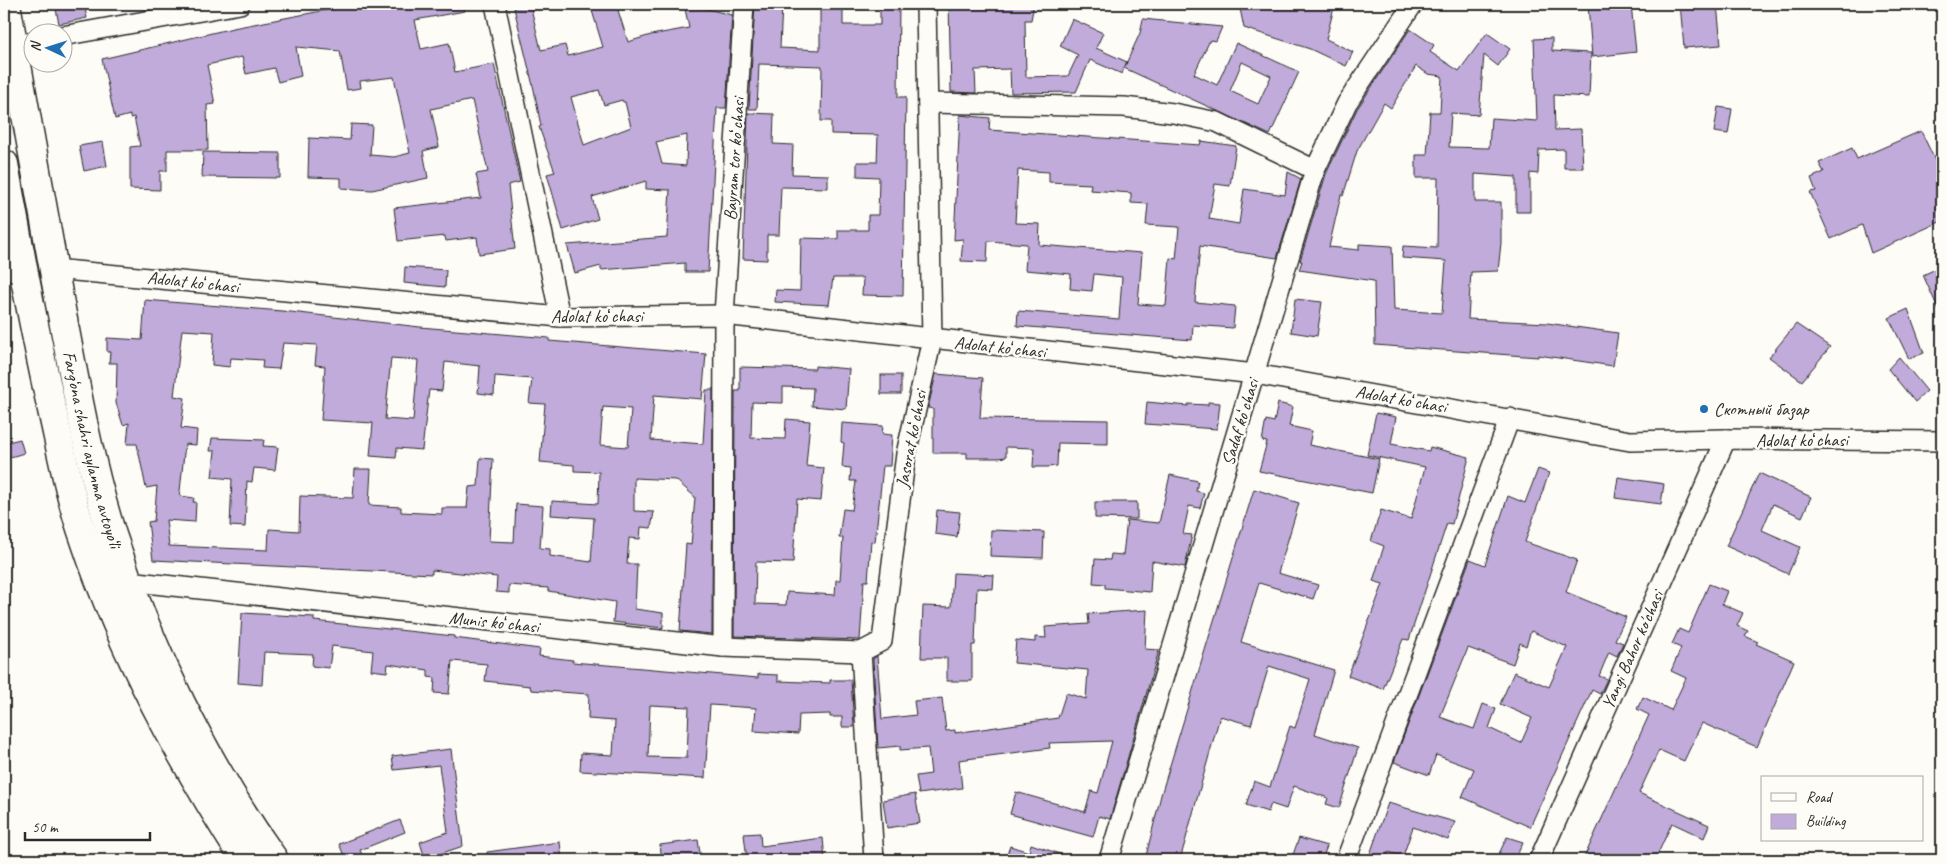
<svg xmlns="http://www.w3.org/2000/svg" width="1946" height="864" viewBox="0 0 1946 864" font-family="Caveat,sans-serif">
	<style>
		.building { fill: #c0abda; stroke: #2b2b2b; fill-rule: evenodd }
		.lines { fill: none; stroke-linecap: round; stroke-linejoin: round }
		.minor-casing { stroke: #2b2b2b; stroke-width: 22 }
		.highway-casing { stroke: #2b2b2b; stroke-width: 31 }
		.minor { stroke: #fdfcf7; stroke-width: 19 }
		.highway { stroke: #fdfcf7; stroke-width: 28 }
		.poi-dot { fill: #1f6fb2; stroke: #fdfcf7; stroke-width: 2 }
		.labels { text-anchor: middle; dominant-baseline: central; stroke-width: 5; stroke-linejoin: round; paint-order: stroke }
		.street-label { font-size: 18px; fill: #2b2b2b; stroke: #fdfcf7 }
		.poi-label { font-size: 18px; fill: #2b2b2b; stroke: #fdfcf7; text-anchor: start }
	</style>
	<rect width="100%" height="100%" fill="#fdfcf7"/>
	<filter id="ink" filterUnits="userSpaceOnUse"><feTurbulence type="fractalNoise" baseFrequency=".02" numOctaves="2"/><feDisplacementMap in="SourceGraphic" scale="10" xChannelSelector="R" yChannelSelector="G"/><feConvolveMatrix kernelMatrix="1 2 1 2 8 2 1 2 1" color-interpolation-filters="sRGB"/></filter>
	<g filter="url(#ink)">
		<!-- building -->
		<g class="building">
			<path d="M55 4H84L87 18 59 24Z"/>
			<path d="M358 4H464L465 11 415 20 421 49 449 43 455 72 494 64 520 182 508 185 515 249 479 254 477 237 446 241 445 236 398 241 394 208 481 198 476 174 488 172 472 100 431 109 439 147 423 151 428 178 372 190 341 188V178L308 177 309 138 350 140 351 124 372 125 370 155 394 157 410 153 394 77 360 81 361 88 347 90 340 51 296 47 301 76 278 82 274 68 246 74 242 57 207 65 215 104 207 105 208 150H167V171H160V190L130 189V147L140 146 134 117 130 118V115L115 119 102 59 233 28Z"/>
			<path d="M513 4H530L541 50 565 45 568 56 603 47 590 4H616L628 42 651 35 689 28 684 4H702L703 8 732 15 726 108H717L708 272H685V263L601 270V266L575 273 567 245 667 237 670 190 646 189V181L592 197 598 219 563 230 547 174 555 172 539 127 541 126 534 90ZM599 90 604 105 622 100 623 102H625L631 127 584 145 571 97ZM687 135 686 166 662 164 656 142Z"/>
			<path d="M755 4H782L780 48 820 50V4H843V25H880V4H899L898 97H906L903 296 862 295 863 278H833L829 305 775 302 776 290 800 291 801 238 838 239V230H868V215H878L879 177 857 176V162H877L878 135 831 134V121H821L822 66 759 64 757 109H749Z"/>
			<path d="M949 4H1034L1031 20H1025L1026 77 1068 76 1078 55 1060 46 1072 19 1103 33 1096 48 1127 62 1125 66 1140 33 1143 19 1222 27 1216 41 1210 40 1194 74 1217 85 1236 43 1299 72 1270 135 1124 68 1122 74 1090 60 1076 92 1011 93 1010 69 975 70 976 93 951 92ZM1242 62 1271 76 1258 104 1230 91Z"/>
			<path d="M1239 4H1335L1326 39 1353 52 1346 66 1310 49 1244 28Z"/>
			<path d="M1588 4H1631L1636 52 1592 57Z"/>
			<path d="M1680 4H1717L1721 45 1684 48Z"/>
			<path d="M1410 29 1434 45 1430 52 1459 71 1487 33 1510 49 1498 66 1484 55 1479 115 1451 113 1449 147 1489 148 1491 118 1537 121 1534 39 1552 38V51L1591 53 1589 97 1554 95 1555 130 1581 129 1583 168H1564V149L1539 150 1538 174 1530 173V212H1516V177L1475 174V202H1501V243L1498 271 1471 272 1468 319 1547 323 1618 333 1613 366 1538 355V357L1375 345 1374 281 1299 270 1302 261H1300L1326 174 1357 109ZM1416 66 1428 74 1442 76 1440 112H1430L1427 155H1416V178H1438L1437 248 1403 246 1402 258 1446 261 1442 313 1394 310 1392 246 1359 244V250L1329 247 1341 195 1343 196 1357 151 1384 103 1391 108Z"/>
			<path d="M1718 107 1732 109 1728 134 1714 132Z"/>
			<path d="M748 113 774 114 773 144 793 145 792 174 828 175V188L781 187 779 235H767V260L743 259Z"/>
			<path d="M960 115 990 118 989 130 1200 145 1201 141 1236 146 1230 186 1215 184 1209 219 1239 224 1244 189 1285 195 1288 172 1301 179 1277 258 1200 246 1195 302 1235 306 1233 328 1193 325 1192 340 1017 326 1018 311 1119 319 1122 277 1094 274 1092 291 1070 289 1071 274 1025 270 1027 244 988 241 987 262 961 261 963 239 954 240ZM1018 170 1049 172V182L1091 184 1090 190 1131 193V203L1148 204 1146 225 1179 227 1176 259 1170 258 1166 306 1138 304 1142 253 1039 245 1040 224 1015 223Z"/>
			<path d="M1921 131 1942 175V221L1871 253 1862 225 1831 239 1810 192 1816 191 1811 178 1824 172 1819 163 1852 148 1857 159Z"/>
			<path d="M103 142 107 166 84 171 79 146Z"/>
			<path d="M203 152 280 153V178L202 177Z"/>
			<path d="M1942 266V317L1923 275Z"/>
			<path d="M405 267 446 270 445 287 404 283Z"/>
			<path d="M1295 299 1322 302 1317 336 1291 332Z"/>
			<path d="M145 300 282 311 420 327 549 338V341L706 354 702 399 654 395 651 440 703 444 706 390H713L712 634 680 631 686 544 691 545 695 497 676 480 634 478V511L654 512 651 528 641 527 640 539 629 538 627 564H637L635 609 663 613V628L613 622 615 602 548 591V588L509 585V593L496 592 497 577 432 570V574L153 560 148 522 154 521 157 486 146 488 137 444H127L129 423 123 425 116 403 117 363H109L110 352H107V338L142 340ZM182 330 214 332 212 365 230 367 231 358 263 360 262 368 279 369 283 343 317 345 315 365 325 366 321 420 373 423 370 456 396 458 397 448 422 450 429 390 442 391 445 362 480 366 478 393 494 395 495 376 532 379 529 403 545 404 540 462 574 465V471L599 472 598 504 552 501 551 515 594 518 591 562 550 556V549L540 548 543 506 516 504 514 542 489 541 493 459 480 458 478 486 469 487 467 508H442V514L401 512V507L369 505 371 469H355L353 498 300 496 299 531 269 529 268 550 169 546 166 520 195 522 196 502H193L194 498 181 496 180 491 185 444 196 445 197 430 181 428 185 398 174 396ZM391 358 418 360 413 421 385 419ZM603 407 631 409 628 447 600 445Z"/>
			<path d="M1908 309 1924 353 1909 359 1889 318Z"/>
			<path d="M1796 324 1830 347 1802 381 1769 357Z"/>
			<path d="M1899 357 1927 391 1915 402 1888 369Z"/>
			<path d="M815 366 849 369 846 409 812 406 813 388 783 387V403L752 402 751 438 785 439 786 419 810 421 806 466 824 468 821 501 797 499 793 563 756 562 755 604 786 605 787 592 835 595 836 580H840L843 538H839L843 509 852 510 856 481H850L851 468 842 467 844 443 841 442 842 423 883 426 882 434 892 435 890 466H883L875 542 871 541 868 581H864L860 640 734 636 735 391H740V367L815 369Z"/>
			<path d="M936 374 983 378 980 418 1108 420V444L1058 443 1057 466 1048 467H1033L1034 448 1006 447V457L998 458H967V453H933V409L928 408Z"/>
			<rect x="881" y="375" width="20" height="19"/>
			<path d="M1147 402 1188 406V404L1208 405V402L1220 403 1217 429 1145 424Z"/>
			<path d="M1278 403 1293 407 1289 426 1312 431 1309 445 1379 459 1372 493 1259 471 1267 442 1262 441 1266 420 1274 422Z"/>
			<path d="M1376 413 1396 417 1391 444 1429 451 1430 447 1469 457 1452 524 1447 523 1409 640 1403 639 1383 689 1348 676 1383 584 1373 581 1384 546 1371 541 1381 510 1411 519 1425 467 1367 455Z"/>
			<path d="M212 438 264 440 263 446 278 447 275 470 254 468 252 482 247 481 245 527 230 526 232 479 212 477 215 451H210Z"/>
			<path d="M20 439 24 453 4 459V443Z"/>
			<path d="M1538 469 1549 473 1525 542 1577 560 1566 592 1626 617 1615 640 1623 643 1617 656 1609 652 1599 676 1607 679 1600 694 1592 690 1530 827 1462 797 1474 769 1436 755 1429 775 1394 762 1470 559 1485 565 1508 496 1525 503ZM1531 631 1567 647 1549 687 1514 672 1500 704 1532 718 1521 743 1489 728 1496 709 1483 704 1474 729 1440 717 1468 648 1513 664 1520 643 1526 646Z"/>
			<path d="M1759 473 1811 497 1802 517 1773 504 1762 530 1800 547 1788 574 1726 546Z"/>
			<path d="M1170 475 1198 481 1196 491 1204 493 1200 508 1189 506 1183 534 1192 535 1185 567 1152 561 1150 592 1105 588V584L1093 583 1095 559 1110 560 1111 554 1123 555 1127 520 1159 523Z"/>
			<path d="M1618 477 1664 484 1661 504 1615 498Z"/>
			<path d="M1254 489 1299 503 1278 573 1318 585 1313 599 1259 583 1241 642 1334 670 1315 734 1358 748 1339 808 1326 804 1328 798 1294 786 1286 809 1271 804 1268 812 1246 805 1254 781 1270 787 1290 726 1295 728 1310 679 1269 666 1251 725 1220 716 1180 860H1145L1161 795Z"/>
			<path d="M1095 502H1137V519L1095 518Z"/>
			<path d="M937 510 960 512 957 537 935 534Z"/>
			<path d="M991 530 1044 532 1043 558 990 556Z"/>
			<path d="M953 573 994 575 993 589 977 588 975 645H972V681H947V658H921L923 606 951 607Z"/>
			<path d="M1709 584 1727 591 1722 604 1743 613 1737 626 1748 631 1745 636 1758 642 1756 644 1794 661 1757 747 1702 723 1684 761 1659 750 1639 793 1709 825 1704 838 1672 823 1655 860H1583L1649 715 1637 709 1643 697 1671 710 1686 678 1671 671 1681 648 1672 644 1679 629 1688 633Z"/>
			<path d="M1147 610 1145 649 1159 650 1110 819 1099 816 1093 837 1010 814 1016 792 1085 812 1091 791 1098 793 1112 741 1049 743 1050 748 959 760 962 788 919 794 916 776 931 774 928 748 900 750V746L878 748 873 659 877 656 882 719 916 715 914 701 942 698 946 731 955 730V733L1058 718 1066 693 1086 699 1088 670 1014 663 1016 640 1035 642V637L1046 638 1045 627 1089 624 1088 614Z"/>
			<path d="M242 613 314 617V621L454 636V638L540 649 539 656 573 660 572 662 758 678V674L778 675V681L830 683V680H851L854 727H842V717H830V714L799 715 798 734 754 731 756 708 710 705 705 778 580 771 581 753 613 755 615 721 588 719 589 694 531 690 530 686 485 681 487 664 452 661 449 694 434 693 435 678 428 677V670L388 664 387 672 371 670 373 651 332 646 329 668 312 666 313 654 264 652 262 685 238 683ZM650 705 689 707 687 758 648 757Z"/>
			<path d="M451 749 463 846 425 859 420 842 448 832 439 765 394 770 392 756Z"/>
			<path d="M915 794 920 823 887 828 883 800Z"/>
			<path d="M1388 803 1455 822 1448 840 1413 827 1403 856 1388 852 1386 860H1368Z"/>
			<path d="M400 820 405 832 360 850 364 860H346L339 844Z"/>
			<path d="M760 833 761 846 823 838 825 860H747L744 834Z"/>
			<path d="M1507 837 1523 842 1515 860H1496Z"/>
			<path d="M1299 838 1327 846 1322 860H1291Z"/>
			<path d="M698 840 701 860H662L660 845Z"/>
			<path d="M560 842 562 860H488L487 852Z"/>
			<path d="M1031 844 1071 858V860H1005L1010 846 1029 852Z"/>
		</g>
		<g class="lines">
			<!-- minor casing -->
			<g class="minor-casing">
				<g id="minor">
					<path d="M495 4 560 317"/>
					<path d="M62 36 240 4"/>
					<path d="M14 46 32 42"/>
					<path d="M928 103 1124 107 1173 113 1217 122 1315 170"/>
					<path d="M54 269 560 317 724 315 1255 374 1630 441 1726 439 1942 441"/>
					<path d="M4 272 23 269"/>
					<path d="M128 581 723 647 861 652 882 641 906 454 932 339 926 4"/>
					<path d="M723 647 724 315 744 4"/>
					<path d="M861 652 874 860"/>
					<path d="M1109 860 1315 170 1347 103 1413 4"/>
					<path d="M1346 860 1510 418"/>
					<path id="s1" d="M1539 860 1726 439"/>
				</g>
			</g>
			<!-- highway casing -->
			<g class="highway-casing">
				<g id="highway">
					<path id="s2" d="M6 4C24 104 42 204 60 304 75 381 88 460 112 535 148 646 206 765 274 860"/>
					<path d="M4 164C19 249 35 335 54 419 63 460 71 501 85 540 123 654 181 759 245 860"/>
				</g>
			</g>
			<!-- minor -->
			<use href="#minor" class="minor"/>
			<!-- highway -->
			<use href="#highway" class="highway"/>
		</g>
	</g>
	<!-- markers -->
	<circle class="poi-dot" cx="1704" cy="409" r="5"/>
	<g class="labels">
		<!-- street labels -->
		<g class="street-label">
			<text transform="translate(734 159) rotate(-86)">Bayram tor koʻchasi</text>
			<text transform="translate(193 282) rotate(6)">Adolat koʻchasi</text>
			<text x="597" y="316">Adolat koʻchasi</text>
			<text transform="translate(1000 347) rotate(6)">Adolat koʻchasi</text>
			<text transform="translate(1401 399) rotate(10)">Adolat koʻchasi</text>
			<text transform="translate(1240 422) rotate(-73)">Sadaf koʻchasi</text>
			<text transform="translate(911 439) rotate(-79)">Jasorat koʻchasi</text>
			<text x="1802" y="440">Adolat koʻchasi</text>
			<text stroke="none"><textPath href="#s2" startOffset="454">Farg‘ona shahri aylanma avtoyo‘li</textPath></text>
			<text transform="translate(494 622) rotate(6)">Munis koʻchasi</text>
			<text stroke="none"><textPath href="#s1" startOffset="230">Yangi Bahor ko'chasi</textPath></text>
		</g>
		<!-- poi labels -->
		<g class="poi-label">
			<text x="1714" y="409">Скотный базар</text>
		</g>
	</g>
	<!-- margin -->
	<rect width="1946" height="864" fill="none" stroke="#fdfcf7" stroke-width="20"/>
	<rect x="10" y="10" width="1926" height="844" fill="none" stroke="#2b2b2b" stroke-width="2" filter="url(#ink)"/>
	<!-- legend -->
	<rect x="1761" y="776" width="162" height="65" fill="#fdfcf7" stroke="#a9a8a5"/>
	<rect x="1771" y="793" width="25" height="8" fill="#fdfcf7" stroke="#a9a8a5"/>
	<text x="1806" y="802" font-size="15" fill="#2b2b2b">Road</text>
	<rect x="1771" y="814" width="25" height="15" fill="#c0abda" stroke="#a9a8a5"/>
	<text x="1806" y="826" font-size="15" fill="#2b2b2b">Building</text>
	<!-- north arrow -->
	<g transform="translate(48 48) rotate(274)"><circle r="24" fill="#fdfcf7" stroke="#a9a8a5"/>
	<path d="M0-4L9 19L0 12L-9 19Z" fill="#1f6fb2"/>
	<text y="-8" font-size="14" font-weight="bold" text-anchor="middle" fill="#2b2b2b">N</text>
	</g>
	<!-- scale -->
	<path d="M25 832v8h125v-8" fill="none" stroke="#2b2b2b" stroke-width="2.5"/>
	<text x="32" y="832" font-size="15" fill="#2b2b2b" stroke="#fdfcf7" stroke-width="4" paint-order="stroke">50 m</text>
</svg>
